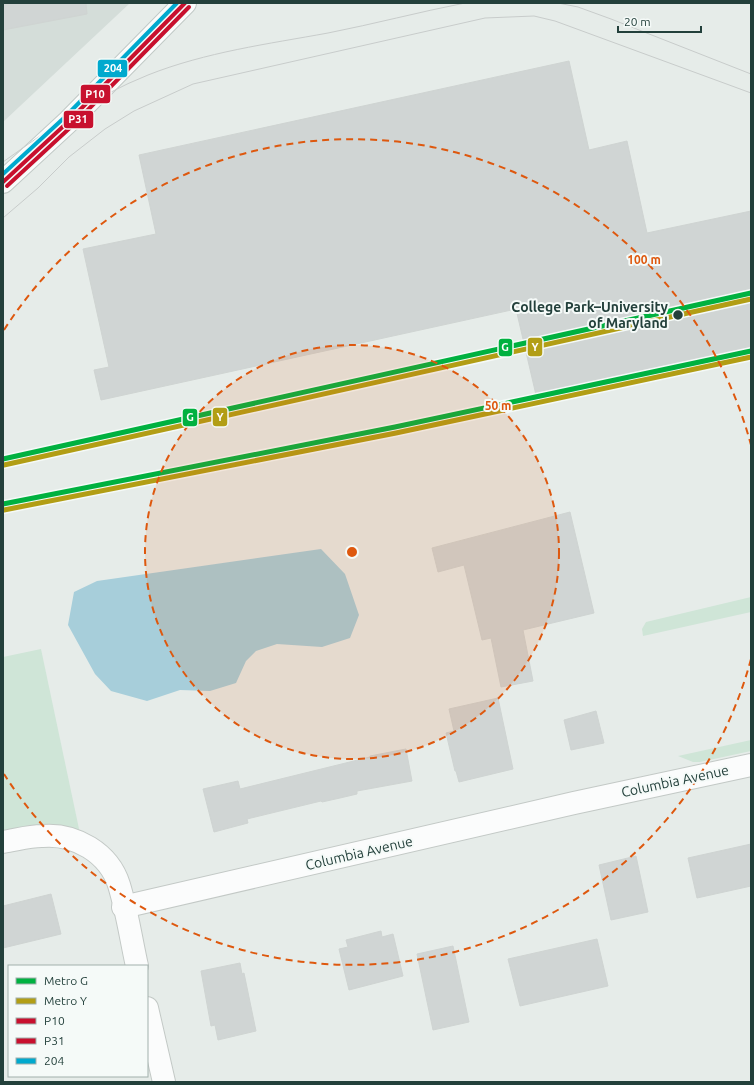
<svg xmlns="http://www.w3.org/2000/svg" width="754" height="1085" viewBox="0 0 754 1085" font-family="Ubuntu,sans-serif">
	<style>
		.built { fill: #d4ddd9 }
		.green { fill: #cfe5d7 }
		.water { fill: #a7ceda }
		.building { fill: #d0d5d4; stroke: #cfd4d2 }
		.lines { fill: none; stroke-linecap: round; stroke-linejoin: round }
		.street-casing { stroke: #c3c9c6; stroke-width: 24 }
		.secondary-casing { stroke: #c1c9c6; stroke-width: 24 }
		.street { stroke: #fbfcfc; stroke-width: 22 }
		.secondary { stroke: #fbfcfc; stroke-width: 22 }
		.tram { stroke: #c8cccb; stroke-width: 1 }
		.bus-1-casing { stroke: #f5faf8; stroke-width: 7 }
		.bus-2-casing { stroke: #f5faf8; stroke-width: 7 }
		.bus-3-casing { stroke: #f5faf8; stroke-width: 7 }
		.bus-1 { stroke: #c8102e; stroke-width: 4 }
		.bus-2 { stroke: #c8102e; stroke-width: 4 }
		.bus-3 { stroke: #00a9ce; stroke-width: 4 }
		.metro-1-casing { stroke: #f5faf8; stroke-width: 8 }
		.metro-2-casing { stroke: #f5faf8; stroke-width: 8 }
		.metro-1 { stroke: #00b140; stroke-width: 5 }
		.metro-2 { stroke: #b29e15; stroke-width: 5 }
		.ring { fill: none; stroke: #de580e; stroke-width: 2; stroke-dasharray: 7 5 }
		.stop-dot { fill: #23403b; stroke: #f5faf8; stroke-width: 1.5 }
		.labels { text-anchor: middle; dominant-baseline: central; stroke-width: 4; stroke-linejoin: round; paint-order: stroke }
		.stop-label { font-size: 14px; font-weight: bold; fill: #23403b; stroke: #f5faf8; text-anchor: end }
		.street-label { font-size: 14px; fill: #23403b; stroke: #f5faf8 }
		.centre { fill: #de580e; stroke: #f5faf8; stroke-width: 2 }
		.ring-label { font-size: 12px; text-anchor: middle; font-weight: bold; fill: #de580e; stroke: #f5faf8; stroke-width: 4; stroke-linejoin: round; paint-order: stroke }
		.line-badge { stroke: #f5faf8; stroke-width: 1.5 }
		.badge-label { font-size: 11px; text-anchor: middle; font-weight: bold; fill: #fff }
	</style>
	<rect width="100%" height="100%" fill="#e6ece9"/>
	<!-- built -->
	<path class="built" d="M3 3H130L3 122Z"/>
	<!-- green -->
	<g class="green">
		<path d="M751 597V612L643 636 642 629 646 622Z"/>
		<path d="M41 649 82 843 3 842V657Z"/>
		<path d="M751 740V751L700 762H693L678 756Z"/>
	</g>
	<!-- water -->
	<path class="water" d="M321 549 345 574 359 615 350 638 322 647 277 644 256 651 246 661 236 683 210 691 180 690 147 701 111 691 95 674 68 625 74 592 97 581Z"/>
	<!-- building -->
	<g class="building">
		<path d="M3 3H86L87 14 3 30Z"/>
		<path d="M569 61 589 150 627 141 647 233 751 211V348L536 395 516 309 101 400 94 370 109 367 83 249 156 234 139 155Z"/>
		<path d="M570 512 594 613 523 630 533 681 501 687 491 638 482 640 464 565 438 572 432 548Z"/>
		<path d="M498 698 513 769 459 782 456 771H455L446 733 454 731 449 709Z"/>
		<path d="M596 711 604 743 571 750 564 720Z"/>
		<path d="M406 749 412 781 357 791V794L340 798 322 802 321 801 247 819 248 823 214 832 203 789 238 781 240 789 370 757V756Z"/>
		<path d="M751 844V886L697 898 688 858Z"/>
		<path d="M636 856 648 912 611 920 599 865Z"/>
		<path d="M51 894 61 934 3 948V906Z"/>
		<path d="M381 931 382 937 393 934 403 976 349 990 339 949 348 947 346 940Z"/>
		<path d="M597 939 608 986 520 1006 508 959Z"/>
		<path d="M453 946 469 1022 433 1030 417 954Z"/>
		<path d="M240 963 242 974 244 973 256 1031 218 1040 215 1025 211 1026 201 971Z"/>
	</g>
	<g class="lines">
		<!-- street casing -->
		<g class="street-casing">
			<g id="street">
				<path d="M3 842C16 840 29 836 42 836 75 833 109 853 119 885 127 911 131 939 137 966"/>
				<path d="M123 907 574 803 751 765"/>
				<path d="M147 1008 164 1082"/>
			</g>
		</g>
		<!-- secondary casing -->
		<g class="secondary-casing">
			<path id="secondary" d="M3 182 69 121 185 3"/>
		</g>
		<!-- street -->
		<use href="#street" class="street"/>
		<!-- secondary -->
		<use href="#secondary" class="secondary"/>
		<!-- tram -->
		<g class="tram">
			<path d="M558 3 578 7 611 19 751 74"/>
			<path d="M3 162C51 128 93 97 148 75 206 52 268 44 328 33 374 24 419 12 465 3"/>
			<path d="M3 218 38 188 69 157 105 129 134 111 193 84 485 18 534 16 555 21 751 93"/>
		</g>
		<!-- bus-1 casing -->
		<g class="bus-1-casing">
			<path id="bus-1" d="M3 182 69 121 185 3"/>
		</g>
		<!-- bus-2 casing -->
		<g class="bus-2-casing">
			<path id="bus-2" d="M7 186 73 125 189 7"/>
		</g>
		<!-- bus-3 casing -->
		<g class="bus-3-casing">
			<path id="bus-3" d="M3 174 65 117 177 3"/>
		</g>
		<!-- bus-1 -->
		<use href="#bus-1" class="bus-1"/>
		<!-- bus-2 -->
		<use href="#bus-2" class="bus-2"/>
		<!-- bus-3 -->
		<use href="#bus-3" class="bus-3"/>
		<!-- metro-1 casing -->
		<g class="metro-1-casing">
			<g id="metro-1">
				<path d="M3 459 751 293"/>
				<path d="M3 504 395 427 751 351"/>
			</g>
		</g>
		<!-- metro-2 casing -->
		<g class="metro-2-casing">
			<g id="metro-2">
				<path d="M4 465 751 299"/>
				<path d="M4 510 396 433 751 357"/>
			</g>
		</g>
		<!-- metro-1 -->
		<use href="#metro-1" class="metro-1"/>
		<!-- metro-2 -->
		<use href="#metro-2" class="metro-2"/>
	</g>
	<!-- distance rings -->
	<circle cx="352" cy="552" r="207" fill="#de580e" fill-opacity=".12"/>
	<g class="ring">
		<circle cx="352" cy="552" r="207"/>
		<path d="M751 659A413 413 0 0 1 4 774M4 330A413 413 0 0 1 751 445"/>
	</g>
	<!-- markers -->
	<circle class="stop-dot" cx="678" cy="315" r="5.5"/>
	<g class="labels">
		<!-- stop labels -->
		<g class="stop-label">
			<text x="668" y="307">College Park–University<tspan x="668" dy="16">of Maryland</tspan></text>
		</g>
		<!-- street labels -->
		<g class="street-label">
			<text transform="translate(675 781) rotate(-12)">Columbia Avenue</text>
			<text transform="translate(359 853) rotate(-13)">Columbia Avenue</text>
		</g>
	</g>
	<circle cx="352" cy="552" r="6" class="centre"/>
	<g class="ring-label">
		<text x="644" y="264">100 m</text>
		<text x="498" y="410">50 m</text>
	</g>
	<g class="line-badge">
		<rect x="97" y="59" width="31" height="19" rx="4" fill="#00a9ce"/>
		<rect x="80" y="84" width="31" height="20" rx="4" fill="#c8102e"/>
		<rect x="63" y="110" width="31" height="19" rx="4" fill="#c8102e"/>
		<rect x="527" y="337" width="16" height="20" rx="4" fill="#b29e15"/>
		<rect x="498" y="338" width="15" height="19" rx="4" fill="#00b140"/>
		<rect x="212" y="407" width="16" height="20" rx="4" fill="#b29e15"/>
		<rect x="182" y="408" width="16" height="19" rx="4" fill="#00b140"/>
	</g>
	<g class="badge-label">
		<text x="113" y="72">204</text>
		<text x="95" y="98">P10</text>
		<text x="78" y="123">P31</text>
		<text x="535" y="351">Y</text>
		<text x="505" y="351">G</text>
		<text x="220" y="421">Y</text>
		<text x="190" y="421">G</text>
	</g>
	<!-- border -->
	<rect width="754" height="1085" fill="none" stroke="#23403b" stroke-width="8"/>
	<!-- legend -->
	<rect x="8" y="965" width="140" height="112" fill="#f5faf8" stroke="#a1b0ac"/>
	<rect x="16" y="978" width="20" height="6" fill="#00b140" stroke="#a1b0ac"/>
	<text x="44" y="985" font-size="12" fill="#23403b">Metro G</text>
	<rect x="16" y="998" width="20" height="6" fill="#b29e15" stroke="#a1b0ac"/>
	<text x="44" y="1005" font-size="12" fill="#23403b">Metro Y</text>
	<rect x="16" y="1018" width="20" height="6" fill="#c8102e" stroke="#a1b0ac"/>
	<text x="44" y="1025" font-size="12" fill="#23403b">P10</text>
	<rect x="16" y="1038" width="20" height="6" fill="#c8102e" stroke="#a1b0ac"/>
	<text x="44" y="1045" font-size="12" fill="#23403b">P31</text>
	<rect x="16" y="1058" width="20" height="6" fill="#00a9ce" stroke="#a1b0ac"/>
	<text x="44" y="1065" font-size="12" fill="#23403b">204</text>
	<!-- scale -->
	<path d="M618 26v6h83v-6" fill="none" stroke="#23403b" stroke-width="2"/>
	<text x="624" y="26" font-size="12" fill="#23403b" stroke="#f5faf8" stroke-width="3" paint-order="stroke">20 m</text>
</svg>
